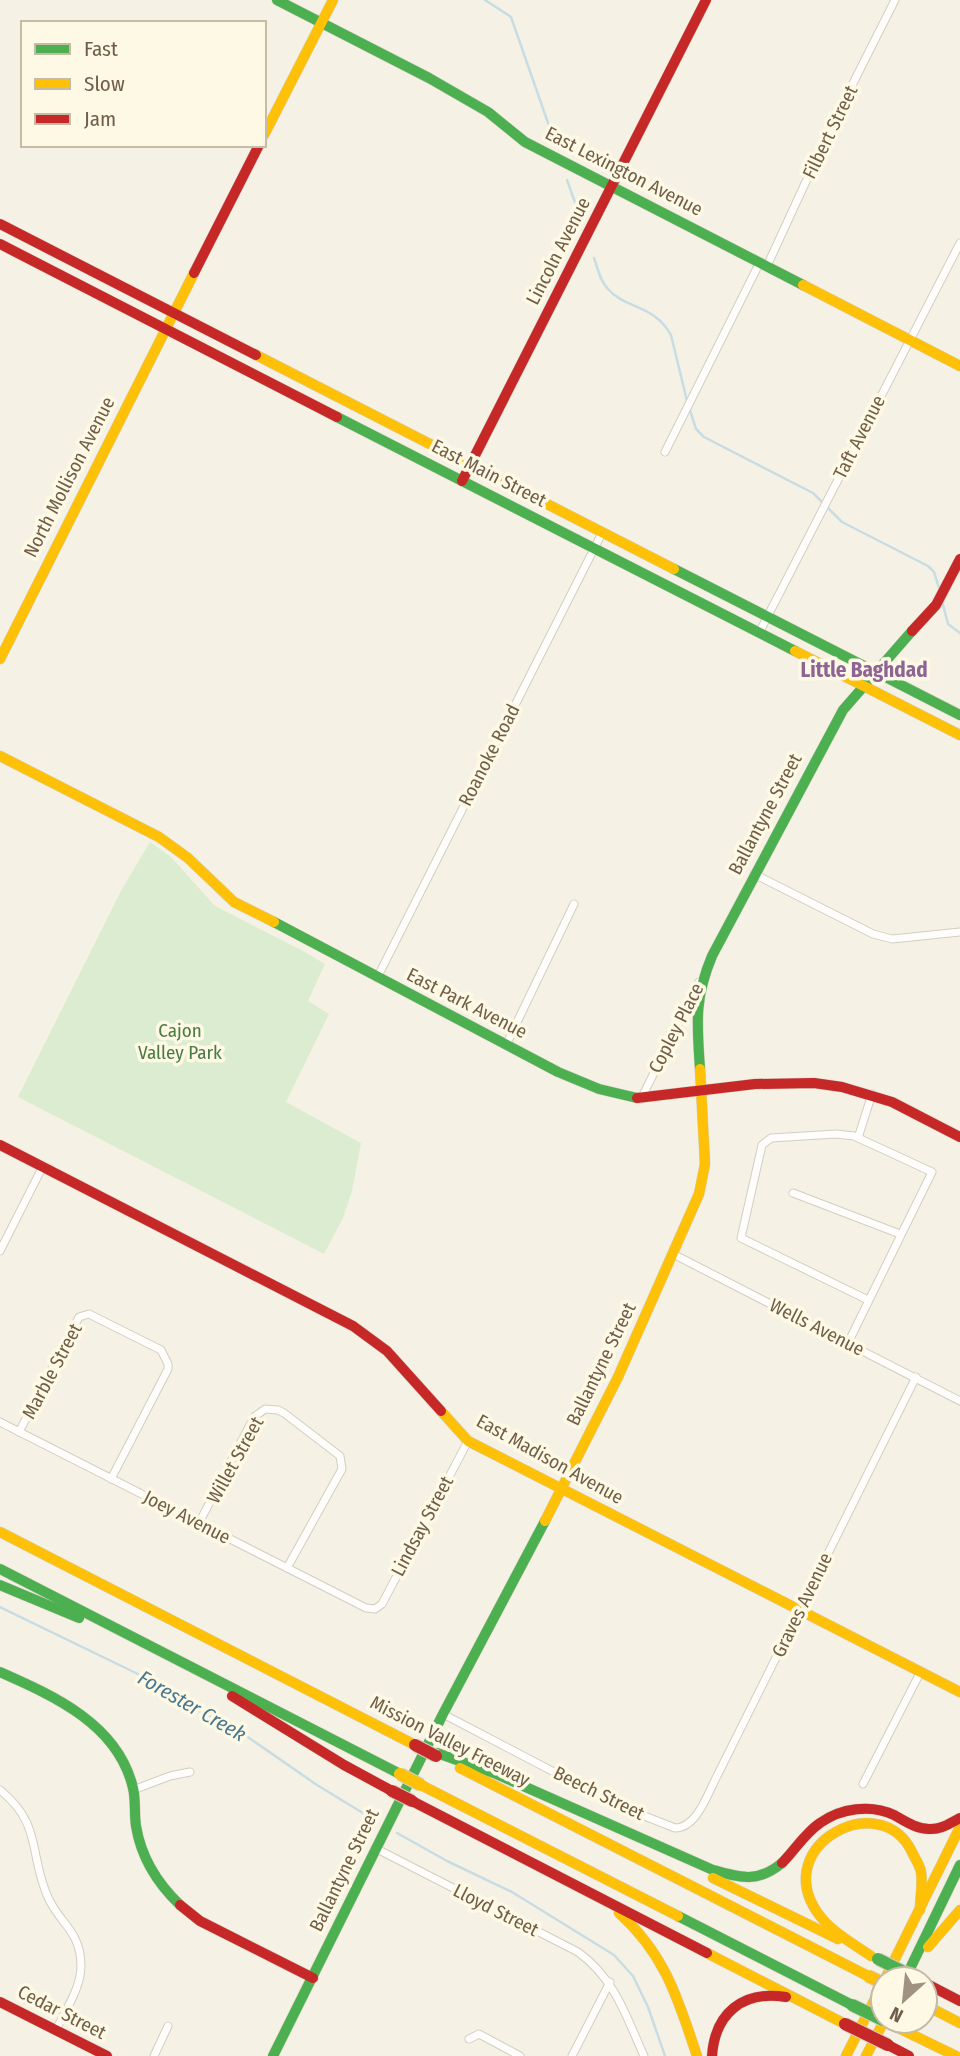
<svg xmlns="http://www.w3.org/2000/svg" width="960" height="2056" viewBox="0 0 960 2056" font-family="'Fira Sans Condensed',sans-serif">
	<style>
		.green { fill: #dcecd0 }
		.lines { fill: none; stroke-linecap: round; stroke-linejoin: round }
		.stream { stroke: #c8dce4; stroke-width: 2.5 }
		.street-casing { stroke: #d3cec1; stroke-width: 9 }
		.fast-casing { stroke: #d5cfc2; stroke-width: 11 }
		.slow-casing { stroke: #d5cfc2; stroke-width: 11 }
		.jam-casing { stroke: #d5cfc2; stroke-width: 11 }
		.street { stroke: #fefdfb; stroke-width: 7 }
		.fast { stroke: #4caf50; stroke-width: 10 }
		.slow { stroke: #ffc107; stroke-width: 10 }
		.jam { stroke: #c62828; stroke-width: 10 }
		.fast-bridge-casing { stroke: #d3cec3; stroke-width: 14; stroke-linecap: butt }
		.slow-bridge-casing { stroke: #d3cec3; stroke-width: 14; stroke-linecap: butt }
		.jam-bridge-casing { stroke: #d3cec3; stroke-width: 14; stroke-linecap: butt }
		.fast-bridge { stroke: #4caf50; stroke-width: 12 }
		.slow-bridge { stroke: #ffc107; stroke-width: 12 }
		.jam-bridge { stroke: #c62828; stroke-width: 12 }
		.labels { text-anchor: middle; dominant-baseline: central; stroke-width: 7; stroke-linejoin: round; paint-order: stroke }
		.street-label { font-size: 19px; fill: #705e48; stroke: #fef9e5 }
		.park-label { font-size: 19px; fill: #497b43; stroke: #fef9e5 }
		.neighbourhood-label { font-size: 21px; font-weight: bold; fill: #8d6493; stroke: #fef9e5 }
		.water-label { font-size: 21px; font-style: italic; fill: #497790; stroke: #fef9e5 }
	</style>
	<rect width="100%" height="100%" fill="#f5f2e5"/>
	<!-- green -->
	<path class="green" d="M150 842 171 857 215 906 303 951 325 964 308 1001 329 1014 286 1102 361 1143 352 1191 343 1218 324 1254 18 1097 122 889Z"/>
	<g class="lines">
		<!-- stream -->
		<g class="stream">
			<path d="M485 0 511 17 555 143"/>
			<path d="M567 180 582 222"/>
			<path d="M594 258C598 269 600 281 608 289 625 309 654 304 671 335L687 401"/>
			<path d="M689 407 696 429 704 437 813 493 842 522 928 566 934 572 940 591"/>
			<path d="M942 601 948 624 960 633"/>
			<path d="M0 1607 140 1675 189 1706 239 1731 317 1785 376 1821"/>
			<path d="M397 1833 447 1861 512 1892 614 1955 633 1976 648 2007 665 2056"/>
		</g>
		<!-- street casing -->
		<g class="street-casing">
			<g id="street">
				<path d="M767 266 832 125 895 0"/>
				<path d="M665 452 760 262"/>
				<path d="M759 633 960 243"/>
				<path d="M754 874 873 934 892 939 960 932"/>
				<path d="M377 978 602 533"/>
				<path d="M506 1045 574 904"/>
				<path d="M641 1099 699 982"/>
				<path d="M858 1138 872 1094"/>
				<path d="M793 1193 900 1234"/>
				<path d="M0 1251 43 1166"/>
				<path d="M673 1254 960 1401"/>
				<path d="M848 1343 932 1172 854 1136 836 1134 771 1138 762 1145 741 1238 868 1300"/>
				<path d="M0 1422 366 1608 375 1609 382 1604 468 1441"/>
				<path d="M19 1432 79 1317 89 1314 161 1350 168 1364V1369L111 1479"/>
				<path d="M199 1523 254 1417 265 1409 278 1410 284 1413 340 1456 342 1469 287 1568"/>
				<path d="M443 1714 619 1806 675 1828C697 1828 708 1793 717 1776L916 1377"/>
				<path d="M863 1784 921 1671"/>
				<path d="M0 1790C42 1824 29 1853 47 1895 58 1923 81 1930 81 1966 81 1988 65 2011 56 2030"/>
				<path d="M133 1790 170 1776 190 1772"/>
				<path d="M375 1848 578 1952C615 1979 626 2016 644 2056"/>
				<path d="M469 2039 479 2034 520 2056"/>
				<path d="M154 2056 168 2026"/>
				<path d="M572 2056 610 1982"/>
			</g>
		</g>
		<!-- fast casing -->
		<g class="fast-casing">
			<g id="fast">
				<path d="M277 0 429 78 488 112 525 142 803 285"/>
				<path d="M337 417 795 651"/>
				<path d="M674 569 960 715"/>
				<path d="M274 922 558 1072 599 1089 637 1098"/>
				<path d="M700 1069C697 1024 694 999 712 956L843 710 912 631"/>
				<path d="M0 1569 400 1774"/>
				<path d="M0 1585 79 1618"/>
				<path d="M0 1672C54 1696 118 1724 133 1788 136 1800 134 1813 136 1826 141 1857 157 1883 180 1905"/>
				<path d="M437 1753 494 1773 713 1870C741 1878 758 1883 782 1863"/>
				<path d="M678 1916 852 2005"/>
				<path d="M905 1979 960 1865"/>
				<path d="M273 2056 443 1714 545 1521"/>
			</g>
		</g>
		<!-- slow casing -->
		<g class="slow-casing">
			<g id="slow">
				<path d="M264 135 333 0"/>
				<path d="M803 285 960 366"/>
				<path d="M256 355 674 569"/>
				<path d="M795 651 960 735"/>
				<path d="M0 659 194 273"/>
				<path d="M0 756 159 837 188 858 234 902 274 922"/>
				<path d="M441 1411 468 1441 960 1692"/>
				<path d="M545 1521 618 1377 699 1194 705 1164 700 1069"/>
				<path d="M0 1532 415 1745"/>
				<path d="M460 1768 868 1976"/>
				<path d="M421 1785 678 1916"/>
				<path d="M713 1878 838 1939"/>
				<path d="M619 1913C665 1954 678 1999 697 2056"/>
				<path d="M928 1947 960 1910"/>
				<path d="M707 1953 845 2024"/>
				<path d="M871 1956C852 1943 830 1931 817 1912 771 1844 881 1787 912 1852 915 1859 920 1865 921 1872 923 1884 920 1898 920 1910"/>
				<path d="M885 1979 960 1827"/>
				<path d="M925 2005 960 2023"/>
				<path d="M884 2021 956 2056"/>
				<path d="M846 2056 883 1983"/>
				<path d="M866 2056 884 2021"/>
			</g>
		</g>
		<!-- jam casing -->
		<g class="jam-casing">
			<g id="jam">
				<path d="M0 224 256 355"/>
				<path d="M0 244 337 417"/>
				<path d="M194 273 259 145"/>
				<path d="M462 481 706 0"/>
				<path d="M912 631 936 605 960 559"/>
				<path d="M637 1098 755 1084 814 1083 842 1087 892 1102 960 1137"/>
				<path d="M0 1145 353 1326 387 1351 441 1411"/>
				<path d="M232 1696 344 1765 392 1791"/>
				<path d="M412 1801 707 1953"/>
				<path d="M782 1863C795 1850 805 1833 820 1823 841 1808 871 1804 894 1815 905 1821 916 1829 929 1829 941 1830 950 1823 960 1818"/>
				<path d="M180 1905 200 1921 313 1978"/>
				<path d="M925 1983 960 2001"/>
				<path d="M0 2002 107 2056"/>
				<path d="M888 2045 909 2056"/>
				<path d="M712 2056C715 2013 743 1990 786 1997"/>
			</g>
		</g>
		<!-- street -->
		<use href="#street" class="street"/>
		<!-- fast -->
		<use href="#fast" class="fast"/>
		<!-- slow -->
		<use href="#slow" class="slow"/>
		<!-- jam -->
		<use href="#jam" class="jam"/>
		<!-- fast-bridge casing -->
		<g class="fast-bridge-casing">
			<g id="fast-bridge">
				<path d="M878 1959 918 1979"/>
				<path d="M852 2005 883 2020"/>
			</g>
		</g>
		<!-- slow-bridge casing -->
		<g class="slow-bridge-casing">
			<g id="slow-bridge">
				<path d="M400 1774 421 1785"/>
				<path d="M868 1976 883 1983"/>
			</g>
		</g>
		<!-- jam-bridge casing -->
		<g class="jam-bridge-casing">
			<g id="jam-bridge">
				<path d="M415 1745 436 1756"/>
				<path d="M392 1791 412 1801"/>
				<path d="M845 2024 888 2045"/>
			</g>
		</g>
		<!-- fast-bridge -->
		<use href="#fast-bridge" class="fast-bridge"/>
		<!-- slow-bridge -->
		<use href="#slow-bridge" class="slow-bridge"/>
		<!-- jam-bridge -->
		<use href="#jam-bridge" class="jam-bridge"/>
	</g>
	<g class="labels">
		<!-- street labels -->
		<g class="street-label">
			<text transform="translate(830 132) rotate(-64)">Filbert Street</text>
			<text transform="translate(624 171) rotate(27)">East Lexington Avenue</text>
			<text transform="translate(558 251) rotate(-63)">Lincoln Avenue</text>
			<text transform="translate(859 437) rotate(-63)">Taft Avenue</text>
			<text transform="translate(489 473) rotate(27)">East Main Street</text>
			<text transform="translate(69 477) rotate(-63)">North Mollison Avenue</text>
			<text transform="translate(489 755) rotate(-63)">Roanoke Road</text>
			<text transform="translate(765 814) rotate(-62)">Ballantyne Street</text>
			<text transform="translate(467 1003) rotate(27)">East Park Avenue</text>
			<text transform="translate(676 1028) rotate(-63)">Copley Place</text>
			<text transform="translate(817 1327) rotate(27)">Wells Avenue</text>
			<text transform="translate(601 1364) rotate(-64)">Ballantyne Street</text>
			<text transform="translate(52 1371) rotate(-62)">Marble Street</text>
			<text transform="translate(550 1459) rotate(29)">East Madison Avenue</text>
			<text transform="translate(235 1460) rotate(-61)">Willet Street</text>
			<text transform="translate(187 1517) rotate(27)">Joey Avenue</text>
			<text transform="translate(422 1526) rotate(-62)">Lindsay Street</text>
			<text transform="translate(802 1605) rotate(-64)">Graves Avenue</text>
			<text transform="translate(450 1741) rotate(27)">Mission Valley Freeway</text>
			<text transform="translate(599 1793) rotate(26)">Beech Street</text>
			<text transform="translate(344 1870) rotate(-64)">Ballantyne Street</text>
			<text transform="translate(496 1910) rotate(27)">Lloyd Street</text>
			<text transform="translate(62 2012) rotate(27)">Cedar Street</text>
		</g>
		<!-- park labels -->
		<g class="park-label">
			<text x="180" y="1030">Cajon<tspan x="180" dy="22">Valley Park</tspan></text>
		</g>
		<!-- neighbourhood labels -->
		<g class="neighbourhood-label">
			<text x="864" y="670">Little Baghdad</text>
		</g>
		<!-- water labels -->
		<g class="water-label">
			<text transform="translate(192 1706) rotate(30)">Forester Creek</text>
		</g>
	</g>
	<!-- legend -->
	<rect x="21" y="21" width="245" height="126" fill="#fef9e5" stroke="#c5bba6" stroke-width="2"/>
	<rect x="35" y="44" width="35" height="10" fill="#4caf50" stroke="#c5bba6" stroke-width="2"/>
	<text x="84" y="56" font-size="21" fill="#705e48">Fast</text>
	<rect x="35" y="79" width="35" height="10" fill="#ffc107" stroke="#c5bba6" stroke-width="2"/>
	<text x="84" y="91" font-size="21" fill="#705e48">Slow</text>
	<rect x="35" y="114" width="35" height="10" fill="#c62828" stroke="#c5bba6" stroke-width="2"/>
	<text x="84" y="126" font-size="21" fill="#705e48">Jam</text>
	<!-- north arrow -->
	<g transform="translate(904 2000) rotate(207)"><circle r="33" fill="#fef9e5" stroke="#c5bba6" stroke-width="2"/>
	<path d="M0-5L12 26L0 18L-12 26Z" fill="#9f927f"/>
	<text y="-10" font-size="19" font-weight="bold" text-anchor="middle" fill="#705e48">N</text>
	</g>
</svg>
